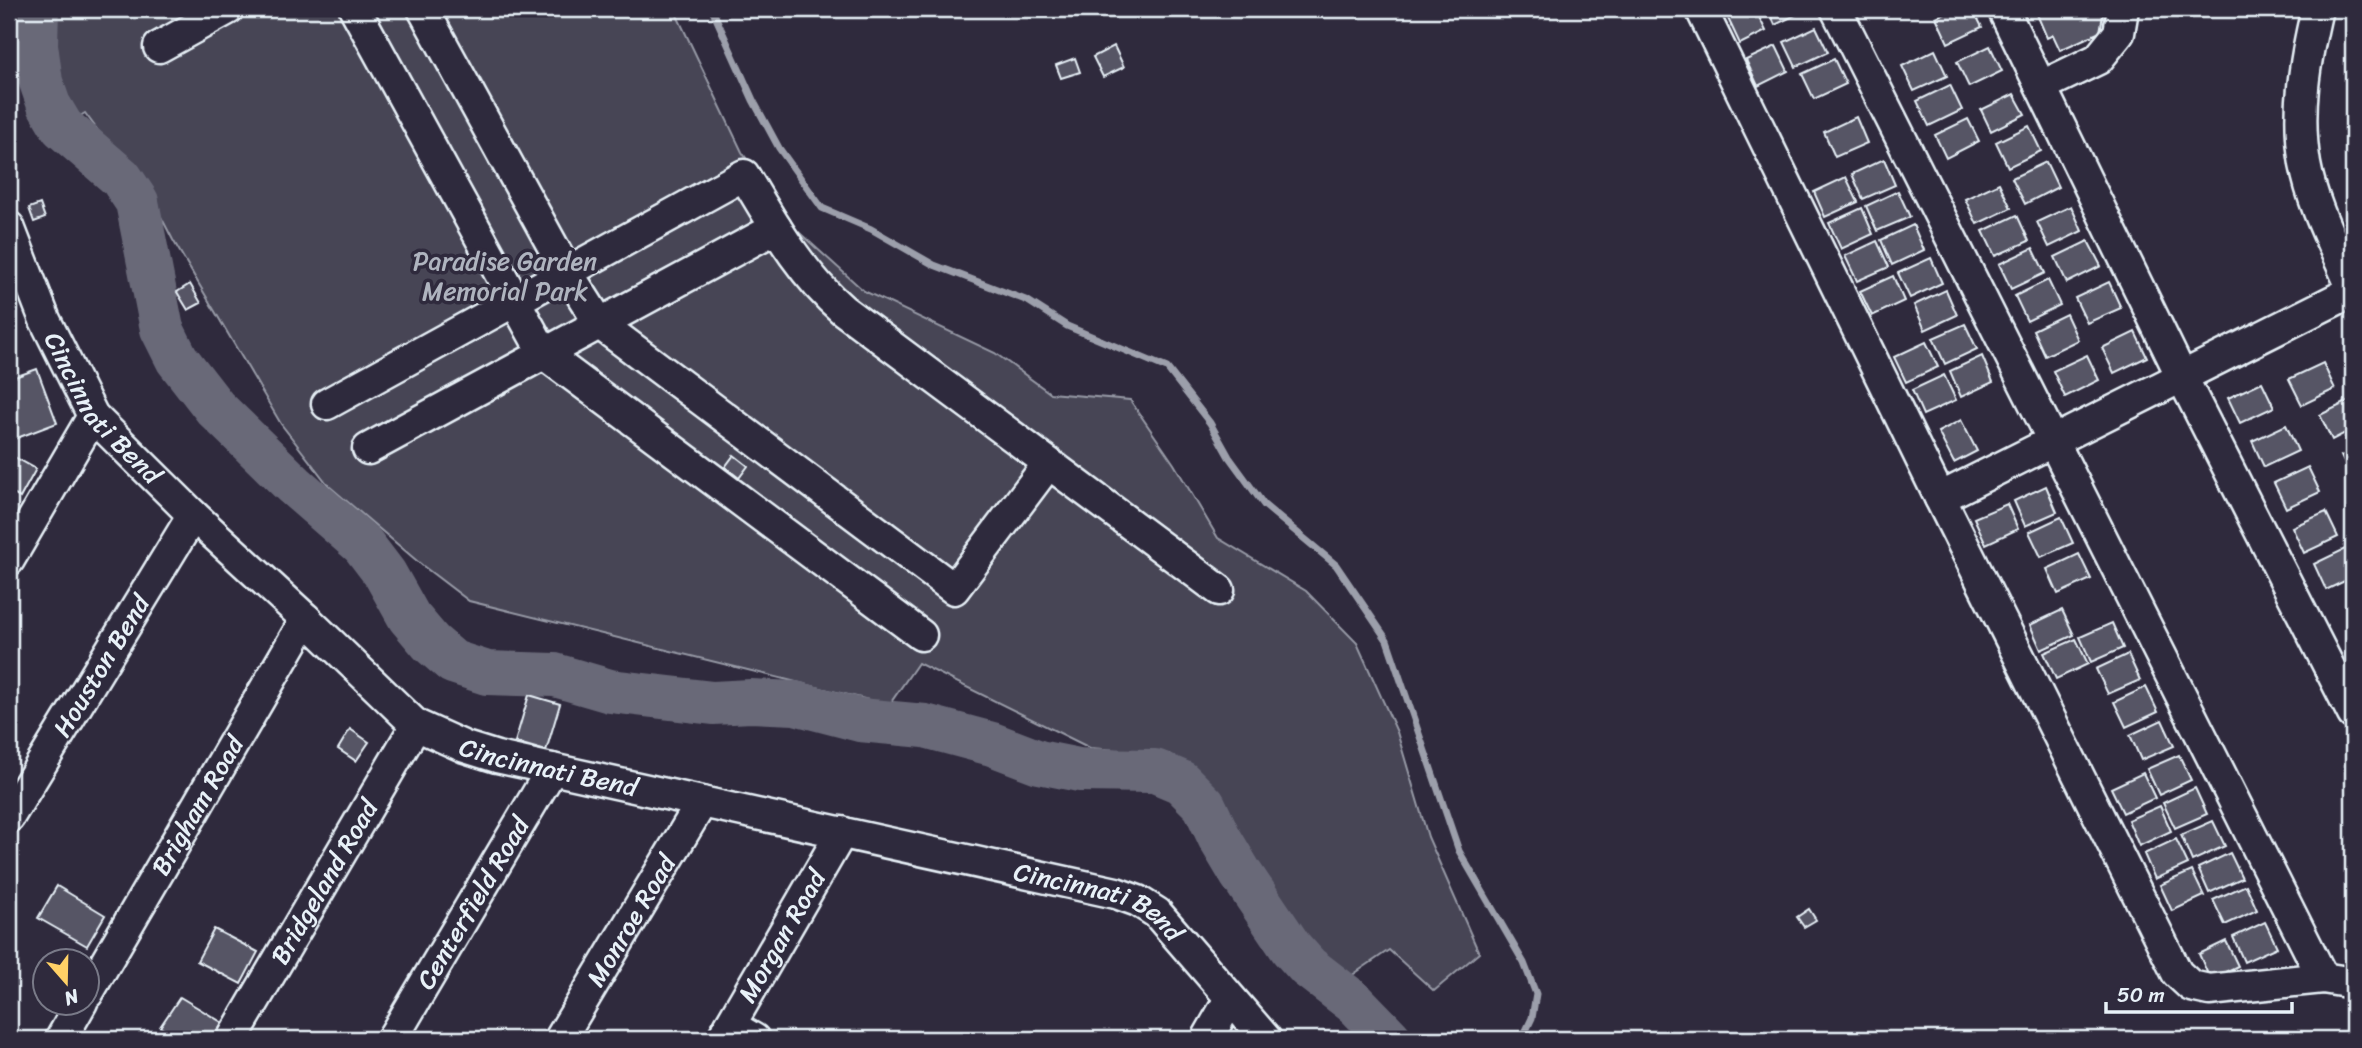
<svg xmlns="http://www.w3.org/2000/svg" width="2362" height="1048" viewBox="0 0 2362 1048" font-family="Sriracha,sans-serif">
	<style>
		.green { fill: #464455; stroke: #979aa6; stroke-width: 2 }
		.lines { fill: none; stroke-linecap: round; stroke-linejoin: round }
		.stream { stroke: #9c9fab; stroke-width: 7 }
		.river { stroke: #696978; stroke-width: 44 }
		.building { fill: #575565; stroke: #e8f1f8; stroke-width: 2 }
		.minor-casing { stroke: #e8f1f8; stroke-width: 35 }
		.minor { stroke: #2f2a3d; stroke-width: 30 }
		.labels { text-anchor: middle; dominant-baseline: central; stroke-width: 7; stroke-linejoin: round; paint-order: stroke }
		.park-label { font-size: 26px; fill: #afb4bf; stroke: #2f2a3d }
		.street-label { font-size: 26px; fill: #e8f1f8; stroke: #2f2a3d }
	</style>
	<rect width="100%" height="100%" fill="#2f2a3d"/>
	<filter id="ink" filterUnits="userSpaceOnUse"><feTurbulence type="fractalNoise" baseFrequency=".0143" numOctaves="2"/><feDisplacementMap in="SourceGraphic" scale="14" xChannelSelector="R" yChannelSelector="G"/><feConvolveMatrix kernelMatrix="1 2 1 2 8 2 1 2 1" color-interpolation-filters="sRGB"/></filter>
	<g filter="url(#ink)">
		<!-- green -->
		<path class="green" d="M37 9H674L742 152 792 226 864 291 995 353 1050 393 1130 400 1174 464 1218 538 1306 591 1357 643 1397 732 1428 837 1479 953 1434 991 1389 950 1345 980 1268 902 1234 857 1212 802 1198 773 1169 754 1090 748 918 663 889 705 469 601 423 566 329 486 281 424 173 240 137 170 102 136 85 113 62 127C38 88 36 54 37 9Z"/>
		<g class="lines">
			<!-- stream -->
			<path class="stream" d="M712 9 753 100 779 148 822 208 871 229 934 265 1028 301 1067 326 1167 368 1210 423 1229 457 1264 505 1336 565 1387 640 1459 851 1524 963 1536 994 1532 1018 1522 1039"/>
			<!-- river -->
			<path class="river" d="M37 9 36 45 41 82 49 105 62 127 121 178 137 202 162 329 177 359 215 408 294 485 363 545 385 574 409 617 431 643 453 662 487 673 555 675 610 691 713 703 751 701 795 703 860 720 925 726 992 744 1039 762 1079 770 1155 771 1181 782 1204 805 1219 837 1241 874 1291 948 1308 967 1356 1004 1390 1039"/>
		</g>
		<!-- building -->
		<g class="building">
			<path d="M1727 9H1755L1766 31 1740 44 1724 10Z"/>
			<path d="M1768 9H1808L1775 25Z"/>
			<path d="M1954 9H1973L1982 27 1948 43 1936 17Z"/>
			<path d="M2044 9H2104L2100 32 2060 50 2053 35 2047 38 2036 12Z"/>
			<path d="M1816 27 1828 52 1796 67 1784 42Z"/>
			<path d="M1114 46 1124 67 1103 77 1093 57Z"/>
			<path d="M1776 46 1788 71 1758 86 1746 60Z"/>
			<path d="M1990 46 2002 71 1969 87 1957 62Z"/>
			<path d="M1935 50 1947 76 1914 91 1902 66Z"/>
			<path d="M1075 58 1080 72 1061 78 1056 65Z"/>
			<path d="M1834 59 1846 84 1814 99 1802 74Z"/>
			<path d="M1950 85 1962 110 1929 126 1917 101Z"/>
			<path d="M2014 94 2025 114 1991 131 1981 110Z"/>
			<path d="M1856 117 1867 143 1835 157 1824 132Z"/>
			<path d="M1968 119 1979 141 1946 158 1935 135Z"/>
			<path d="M2029 126 2041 151 2008 167 1996 142Z"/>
			<path d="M1884 159 1895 185 1863 199 1852 174Z"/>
			<path d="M2046 162 2058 187 2025 204 2012 178Z"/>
			<path d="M1846 177 1858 202 1825 217 1814 192Z"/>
			<path d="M1999 183 2011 208 1977 224 1965 199Z"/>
			<path d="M1898 191 1910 217 1877 231 1866 206Z"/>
			<path d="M40 204 45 218 34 222 29 208Z"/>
			<path d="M2071 206 2082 231 2049 247 2037 222Z"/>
			<path d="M1862 208 1873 234 1841 249 1829 223Z"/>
			<path d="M2017 215 2029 241 1995 256 1983 231Z"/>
			<path d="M1913 225 1924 250 1892 265 1881 240Z"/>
			<path d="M1877 241 1889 267 1857 281 1845 256Z"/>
			<path d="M2088 241 2101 266 2067 283 2055 257Z"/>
			<path d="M2033 248 2045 273 2011 289 1999 264Z"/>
			<path d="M1931 258 1942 283 1910 298 1898 273Z"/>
			<path d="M1893 276 1904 301 1872 316 1860 291Z"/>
			<path d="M2048 280 2060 305 2027 321 2015 296Z"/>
			<path d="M2109 282 2121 308 2087 323 2075 298Z"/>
			<path d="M190 284 201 303 188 310 177 292Z"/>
			<path d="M1946 290 1957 315 1925 330 1914 305Z"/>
			<path d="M2066 314 2078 340 2045 356 2033 330Z"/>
			<path d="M1965 324 1977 349 1945 364 1933 338Z"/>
			<path d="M2135 332 2147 357 2114 373 2102 348Z"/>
			<path d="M1926 342 1938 367 1906 382 1894 357Z"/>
			<path d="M2087 355 2099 380 2065 397 2053 371Z"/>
			<path d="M1982 356 1993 382 1961 397 1950 371Z"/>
			<path d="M2323 363 2335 389 2302 405 2289 379Z"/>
			<path d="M37 369 57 423 9 441V379Z"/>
			<path d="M1944 375 1956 400 1923 415 1912 390Z"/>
			<path d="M2262 382 2274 407 2240 423 2228 398Z"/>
			<path d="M2353 399V429L2332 440 2320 415Z"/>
			<path d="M1961 420 1977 451 1954 463 1938 432Z"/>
			<path d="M2286 425 2298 451 2264 467 2252 441Z"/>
			<path d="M2353 450V481L2341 456Z"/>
			<path d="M9 454 36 469 20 498 9 491Z"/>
			<path d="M734 455 748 466 739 478 725 467Z"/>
			<path d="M2308 467 2320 492 2286 508 2274 483Z"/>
			<path d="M2046 486 2057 512 2025 526 2014 501Z"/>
			<path d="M2007 504 2018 529 1986 544 1974 518Z"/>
			<path d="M2326 512 2338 537 2304 553 2292 527Z"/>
			<path d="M2061 517 2073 543 2041 557 2029 532Z"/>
			<path d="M2347 548 2353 561V577L2326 590 2314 564Z"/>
			<path d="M2079 554 2091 579 2058 594 2047 569Z"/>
			<path d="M2062 610 2074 635 2041 650 2030 625Z"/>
			<path d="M2112 623 2123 648 2091 662 2080 637Z"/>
			<path d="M2076 639 2088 664 2056 679 2044 653Z"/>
			<path d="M2128 654 2140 680 2108 694 2096 669Z"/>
			<path d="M2146 687 2158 712 2126 727 2114 702Z"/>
			<path d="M529 695 560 704 546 751 515 742Z"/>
			<path d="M2162 720 2174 746 2141 760 2130 735Z"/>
			<path d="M350 729 369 742 356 761 338 749Z"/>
			<path d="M2179 755 2191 780 2159 795 2147 769Z"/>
			<path d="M2143 773 2155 798 2123 813 2111 788Z"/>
			<path d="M2195 788 2207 814 2175 828 2163 803Z"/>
			<path d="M2160 806 2171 831 2139 846 2128 820Z"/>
			<path d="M2213 821 2225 846 2192 861 2181 835Z"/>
			<path d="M2176 839 2188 864 2155 879 2144 854Z"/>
			<path d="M2230 853 2242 878 2209 893 2198 868Z"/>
			<path d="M2192 871 2204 896 2172 911 2160 885Z"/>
			<path d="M2246 885 2257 910 2225 925 2213 900Z"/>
			<path d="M57 886 105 915 87 946 38 918Z"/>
			<path d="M1809 909 1816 920 1804 927 1797 917Z"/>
			<path d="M2265 922 2277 947 2244 962 2233 937Z"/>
			<path d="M214 929 258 952 241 984 197 961Z"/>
			<path d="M2226 941 2238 966 2210 979 2199 954Z"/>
			<path d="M180 997 223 1023 213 1039H180L160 1027Z"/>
		</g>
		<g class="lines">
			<!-- minor casing -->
			<g class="minor-casing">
				<g id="minor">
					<path d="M355 9 544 354 921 635"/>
					<path d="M423 9 567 272 600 324 954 589 1048 464"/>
					<path d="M1701 9 1940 498 2177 973 2191 986 2209 990 2323 978 2353 983"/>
					<path d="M1836 9 2323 978"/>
					<path d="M2003 9 2182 377 2353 714"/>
					<path d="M2317 9C2305 60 2296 111 2305 164 2313 208 2336 249 2353 290"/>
					<path d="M159 47 228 9"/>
					<path d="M2042 86 2098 59 2119 33 2123 9"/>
					<path id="s1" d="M9 227 45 320 93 416 193 515 306 619 416 725 465 747 497 757 1116 893 1138 901 1157 913 1266 1039"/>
					<path d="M327 404 744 175C773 223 800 273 843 310L1219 590"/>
					<path d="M368 449 776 228"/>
					<path d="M1940 498 2353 291"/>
					<path d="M9 560 93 416"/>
					<path id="s2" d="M9 817 193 515"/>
					<path id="s3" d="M88 993 306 619"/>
					<path d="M730 1025 754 1039"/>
					<path d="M61 1039 82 1002"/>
					<path id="s4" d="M232 1039 416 725"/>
					<path id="s5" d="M392 1039 552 769"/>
					<path id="s6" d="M560 1039 702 802"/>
					<path id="s7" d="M722 1039 842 832"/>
					<path d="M1207 1039 1230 999"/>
				</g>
			</g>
			<!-- minor -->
			<use href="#minor" class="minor"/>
		</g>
	</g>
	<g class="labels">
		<!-- park labels -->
		<g class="park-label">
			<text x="505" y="261">Paradise Garden<tspan x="505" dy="30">Memorial Park</tspan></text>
		</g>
		<!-- street labels -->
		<g class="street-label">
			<text stroke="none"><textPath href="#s1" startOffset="206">Cincinnati Bend</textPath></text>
			<text stroke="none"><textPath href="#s2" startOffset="177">Houston Bend</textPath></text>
			<text stroke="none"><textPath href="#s1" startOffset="794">Cincinnati Bend</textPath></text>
			<text stroke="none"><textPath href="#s3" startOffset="217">Brigham Road</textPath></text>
			<text stroke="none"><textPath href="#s4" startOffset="182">Bridgeland Road</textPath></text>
			<text stroke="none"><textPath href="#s5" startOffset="158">Centerfield Road</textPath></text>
			<text stroke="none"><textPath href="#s1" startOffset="1362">Cincinnati Bend</textPath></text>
			<text stroke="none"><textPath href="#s6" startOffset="138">Monroe Road</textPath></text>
			<text stroke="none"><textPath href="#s7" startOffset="119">Morgan Road</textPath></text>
		</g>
	</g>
	<!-- margin -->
	<rect width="2362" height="1048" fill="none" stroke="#2f2a3d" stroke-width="35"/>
	<rect x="18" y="18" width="2327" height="1013" fill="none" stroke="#e8f1f8" stroke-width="2.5" filter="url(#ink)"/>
	<!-- north arrow -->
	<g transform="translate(66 982) rotate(160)"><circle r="33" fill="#2f2a3d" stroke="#797a88" stroke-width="2"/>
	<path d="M0-5L12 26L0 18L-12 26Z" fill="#ffd166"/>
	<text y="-10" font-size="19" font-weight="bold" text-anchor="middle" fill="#e8f1f8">N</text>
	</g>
	<!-- scale -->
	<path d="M2106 1002v10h186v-10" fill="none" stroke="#e8f1f8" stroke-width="3.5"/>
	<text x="2117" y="1002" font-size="21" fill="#e8f1f8" stroke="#2f2a3d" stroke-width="5" paint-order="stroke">50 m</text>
</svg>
